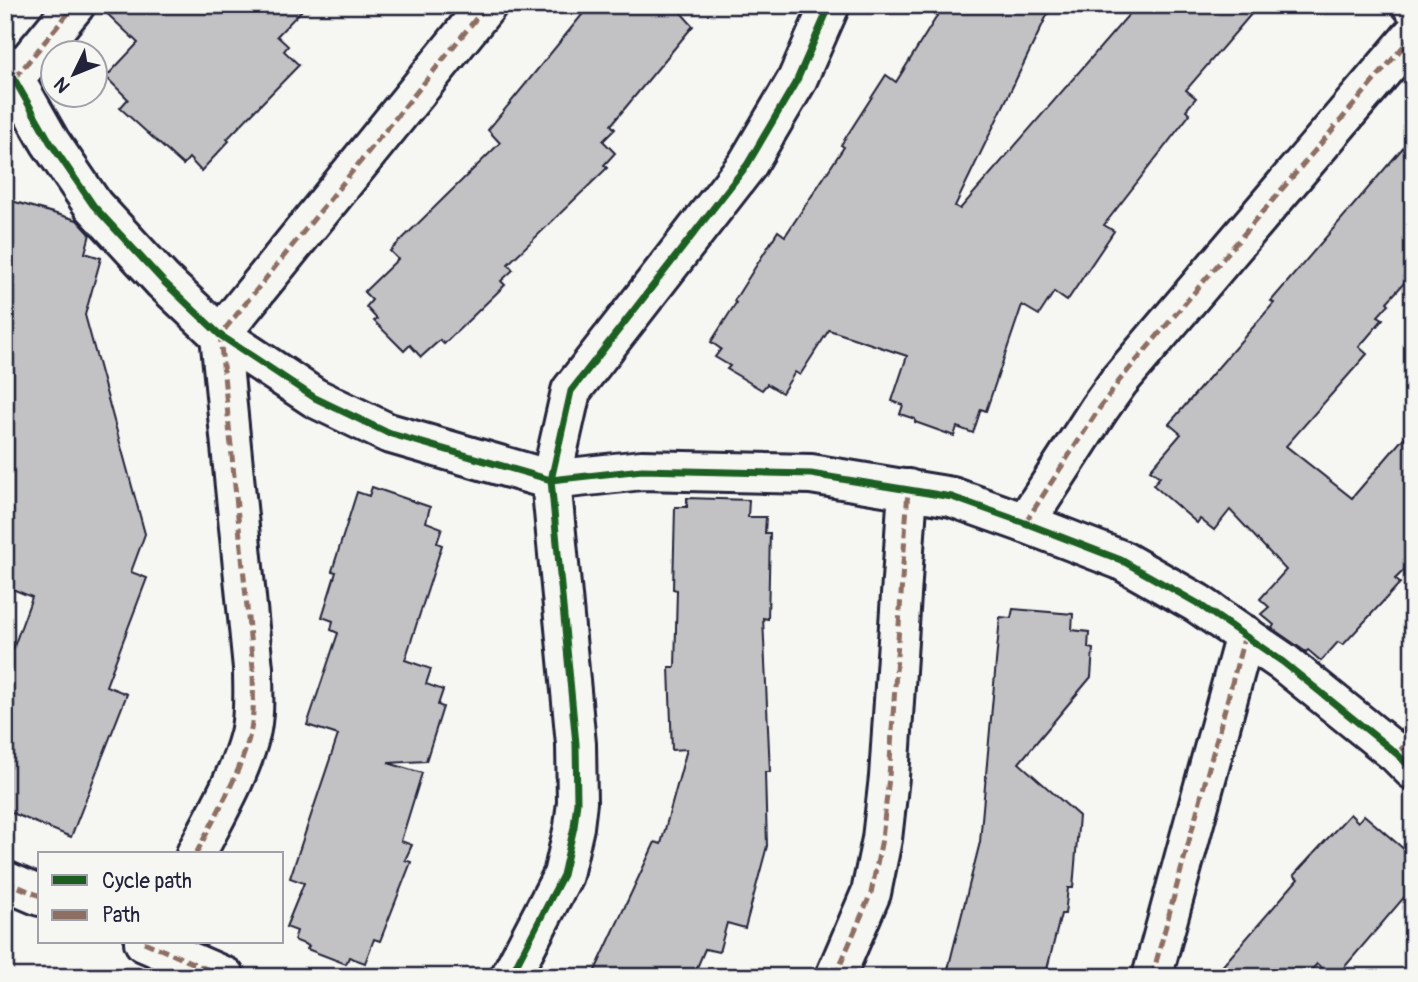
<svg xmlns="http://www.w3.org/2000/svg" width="1418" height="982" viewBox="0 0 1418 982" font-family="Pangolin,sans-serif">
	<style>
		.building { fill: #c2c2c4; stroke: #22223b; stroke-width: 2 }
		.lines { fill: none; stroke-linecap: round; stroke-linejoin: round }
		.street-casing { stroke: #22223b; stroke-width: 44 }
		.street { stroke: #f6f6f2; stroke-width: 38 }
		.quiet { stroke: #8d6e63; stroke-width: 5; stroke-dasharray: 10 5; stroke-linecap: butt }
		.cycleway-casing { stroke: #f6f6f2; stroke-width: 11 }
		.cycleway { stroke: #1b5e20; stroke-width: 7 }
	</style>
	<rect width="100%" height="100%" fill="#f6f6f2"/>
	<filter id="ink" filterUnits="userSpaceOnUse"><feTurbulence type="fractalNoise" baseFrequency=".0143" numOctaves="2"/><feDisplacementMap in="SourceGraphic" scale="14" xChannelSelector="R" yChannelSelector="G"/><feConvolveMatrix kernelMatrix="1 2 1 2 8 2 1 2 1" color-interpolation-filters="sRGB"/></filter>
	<g filter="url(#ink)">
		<!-- building -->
		<g class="building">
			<path d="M98 5H307L277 36 288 46 284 51 299 65 227 139 229 141 201 171 189 158 183 165 120 108 128 99 106 77 138 43Z"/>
			<path d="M590 5H674L693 26 611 125 615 129 603 141 615 153 604 165 607 168 508 264 513 270 501 281 505 285 444 344 440 340 421 357 410 345 404 351 374 321 377 319 366 307 372 300 364 292 398 259 390 251 500 143 488 130Z"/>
			<path d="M944 5H1052L955 206 960 209 1137 5H1259L1186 90 1196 98 1186 110 1190 114 1104 225 1114 231 1067 301 1054 292 1039 315 1022 305 986 411 981 409 973 433 957 427 954 436 915 422V419L900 414 903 405 892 401 907 356 829 330 800 375 795 372 782 393 767 384 762 390 727 369 730 366 715 357 721 349 711 342 736 303 734 301 778 231 785 236 844 147 841 145 886 75 896 82Z"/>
			<path d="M1413 136V273L1387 302 1389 304 1378 316 1383 319 1359 347 1367 354 1286 446 1352 498 1413 427V561L1395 579 1400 583 1343 645 1338 642 1321 661 1308 650 1306 652 1273 629 1272 628 1274 625 1261 614 1269 607 1260 599 1286 570 1230 510 1214 530 1200 519 1197 523 1153 485 1160 477 1150 470 1181 434 1169 424 1274 303 1271 301Z"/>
			<path d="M5 199 77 220 90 234 85 253 101 258 85 315 145 534 131 572 147 578 106 686 127 694 71 837 5 810V671L32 597 5 586Z"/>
			<path d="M372 487 430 507 426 522 442 528 437 543 442 545 405 660 431 669 426 684 443 690 438 705 443 707 426 761 388 763 422 773 401 841 412 845 405 860 411 862 380 941 374 939 365 963 349 957 346 964 307 949 309 946 294 940 297 931 286 927 304 883 290 878 338 735 307 725 338 633 331 630 333 621 322 617 336 572 332 571 357 492 369 496Z"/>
			<path d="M687 498 749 500 748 517H766L765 533H770L768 619 763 618 770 772H765L767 846 745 928 727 923 719 952 705 949 693 977H592L655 842 661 844 687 749 672 750 669 667H675L677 590 673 589 675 507H687Z"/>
			<path d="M1013 609 1073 614 1072 630 1089 632 1088 648 1093 649 1091 677 1019 763 1079 816 1073 888H1068L1065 914H1061L1045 977H946L980 842 1000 617 1011 618Z"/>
			<path d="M1350 814 1358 822 1364 815 1413 857V887L1336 977H1332L1317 964 1305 977H1213L1298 879 1294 875Z"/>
		</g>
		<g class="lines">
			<!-- street casing -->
			<g class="street-casing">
				<g id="street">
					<path d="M1412 5 1413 6"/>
					<path d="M5 63 50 142 93 205 163 281 220 335 315 398 388 433 551 480 642 470 811 474 952 497 1025 523 1121 560 1197 603 1283 662 1397 754 1413 770"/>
					<path d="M5 90 75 5"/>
					<path d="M1025 523 1099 409 1119 381 1413 35"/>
					<path d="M196 854C215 816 240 775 250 734 255 713 253 689 253 668L220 335 487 5"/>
					<path d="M5 881 40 896"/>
					<path d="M144 942 225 977"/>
					<path d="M510 977 563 875 574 827 577 802 576 744 551 480 571 391 747 165 797 80 830 5"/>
					<path d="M835 977 871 893 882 839 889 777 908 489"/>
					<path d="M1152 977 1245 635"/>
				</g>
			</g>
			<!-- street -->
			<use href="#street" class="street"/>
			<!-- quiet -->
			<g class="quiet">
				<path d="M1412 5 1413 6"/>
				<path d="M5 90 75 5"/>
				<path d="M1025 523 1099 409 1119 381 1413 35"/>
				<path d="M1397 754 1413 736"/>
				<path d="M196 854C215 816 240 775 250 734 255 713 253 689 253 668L220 335 487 5"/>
				<path d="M5 881 40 896"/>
				<path d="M144 942 225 977"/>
				<path d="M835 977 871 893 882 839 889 777 908 489"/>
				<path d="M1152 977 1245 635"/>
			</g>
			<!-- cycleway casing -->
			<g class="cycleway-casing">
				<g id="cycleway">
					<path d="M5 63 50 142 93 205 163 281 220 335 315 398 388 433 551 480 642 470 811 474 952 497 1025 523 1121 560 1197 603 1283 662 1397 754 1413 770"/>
					<path d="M510 977 563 875 574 827 577 802 576 744 551 480 571 391 747 165 797 80 830 5"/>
				</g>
			</g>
			<!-- cycleway -->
			<use href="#cycleway" class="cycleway"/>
		</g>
	</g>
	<!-- margin -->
	<rect width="1418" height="982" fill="none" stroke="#f6f6f2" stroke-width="28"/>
	<rect x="14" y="14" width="1390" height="954" fill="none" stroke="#22223b" stroke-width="2.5" filter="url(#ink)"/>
	<!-- legend -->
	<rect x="38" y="852" width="245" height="91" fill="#f6f6f2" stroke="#a1a1a9" stroke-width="2"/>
	<rect x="52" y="875" width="35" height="10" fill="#1b5e20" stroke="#a1a1a9" stroke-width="2"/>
	<text x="102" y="888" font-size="21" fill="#22223b">Cycle path</text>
	<rect x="52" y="910" width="35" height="10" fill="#8d6e63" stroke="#a1a1a9" stroke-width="2"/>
	<text x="102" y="922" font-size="21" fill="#22223b">Path</text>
	<!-- north arrow -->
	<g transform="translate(74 74) rotate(227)"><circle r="33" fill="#f6f6f2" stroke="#a1a1a9" stroke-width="2"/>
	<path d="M0-5L12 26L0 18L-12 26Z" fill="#22223b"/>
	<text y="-10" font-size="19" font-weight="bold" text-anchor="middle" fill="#22223b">N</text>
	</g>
</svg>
